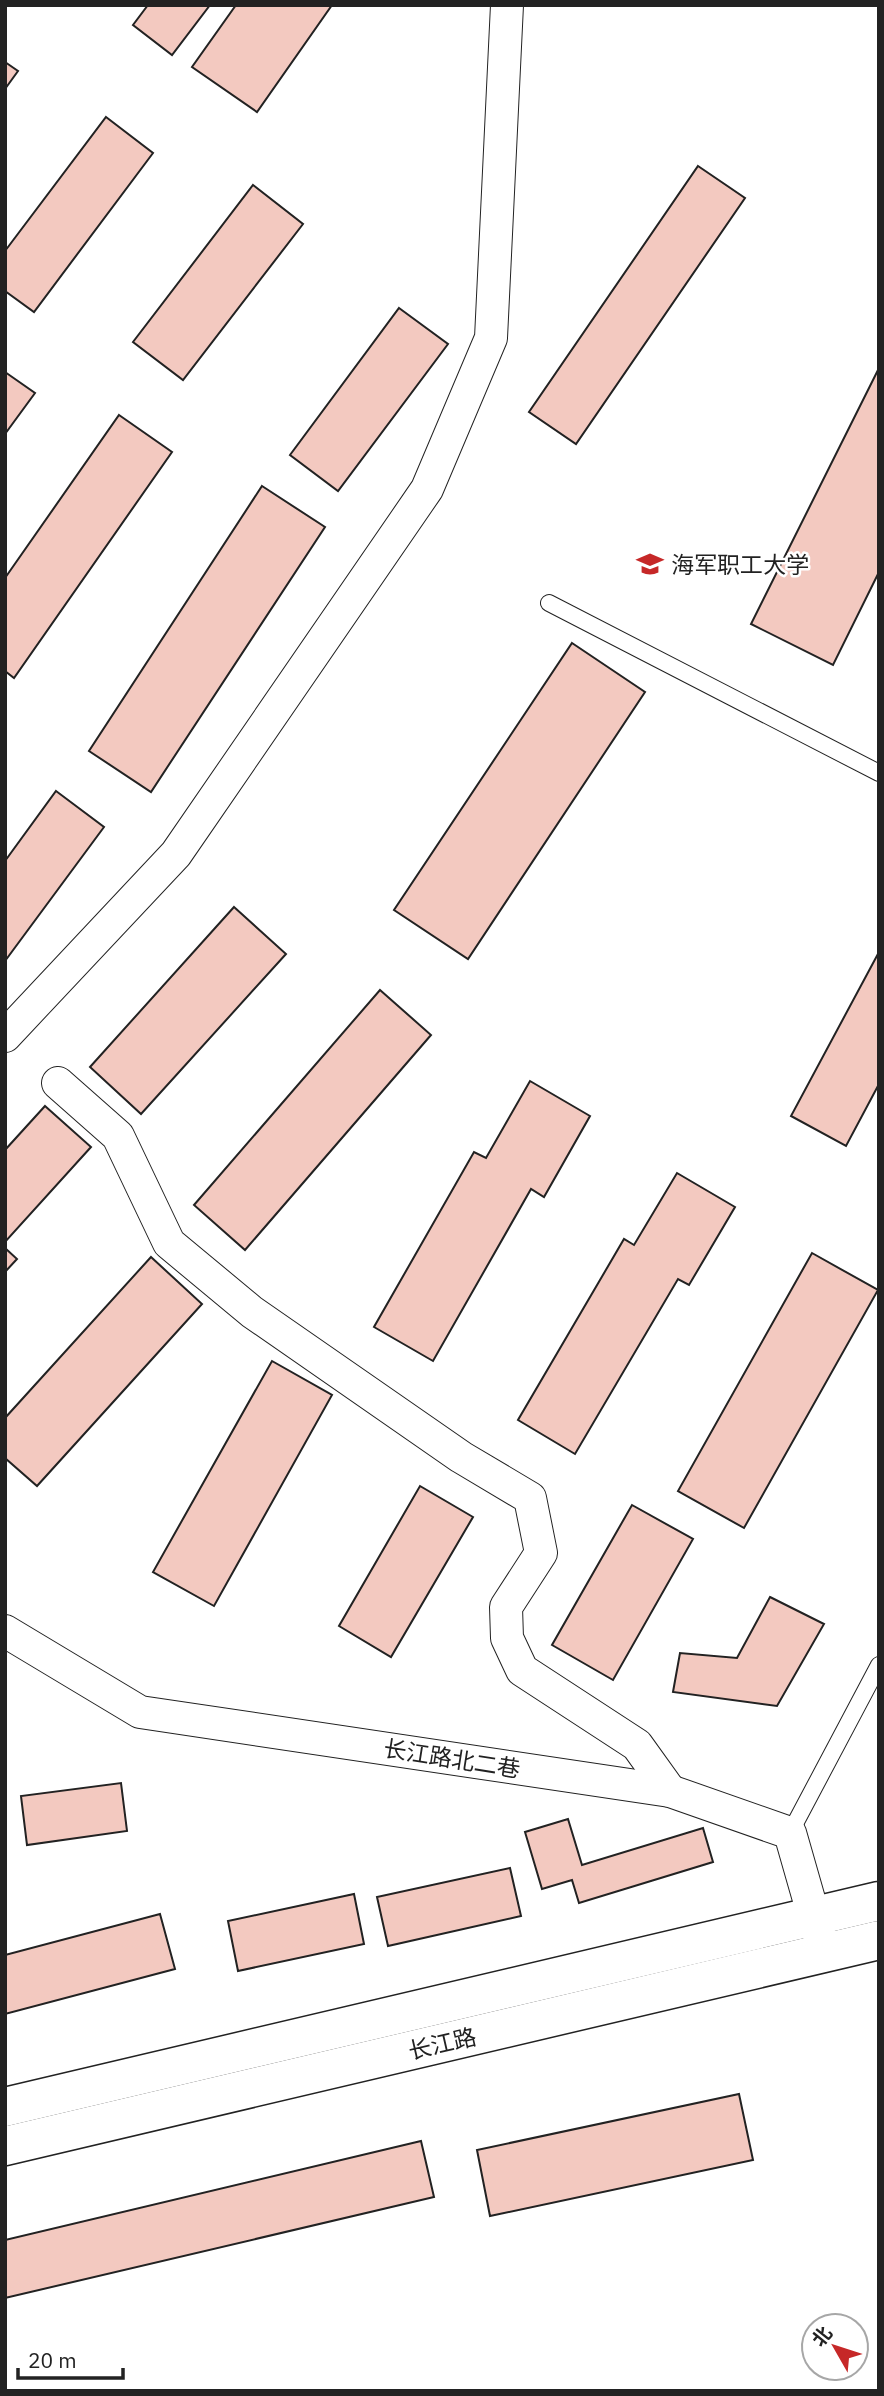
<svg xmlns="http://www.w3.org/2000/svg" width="884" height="2396" viewBox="0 0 884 2396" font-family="'IBM Plex Sans','Noto Sans SC',sans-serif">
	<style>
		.building { fill: #f3c9c0; stroke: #222; stroke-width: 2 }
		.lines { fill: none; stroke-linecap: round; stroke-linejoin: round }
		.service-casing { stroke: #222; stroke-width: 18 }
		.minor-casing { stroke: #222; stroke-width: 34 }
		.trunk-casing { stroke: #222; stroke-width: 41 }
		.service { stroke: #fff; stroke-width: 16 }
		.minor { stroke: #fff; stroke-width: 32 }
		.trunk { stroke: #fff; stroke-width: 38 }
		.labels { text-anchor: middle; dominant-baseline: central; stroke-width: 5; stroke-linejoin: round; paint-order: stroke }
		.poi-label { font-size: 23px; fill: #222; stroke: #fff; text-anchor: start }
		.street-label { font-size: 23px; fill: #222; stroke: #fff }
	</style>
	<rect width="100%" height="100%" fill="#fff"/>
	<!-- building -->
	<g class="building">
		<path d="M148 5H210L172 55 133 25Z"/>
		<path d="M236 5H332L257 112 192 67Z"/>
		<path d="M5 62 18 71 5 89Z"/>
		<path d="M106 117 153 153 34 312 5 291V251Z"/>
		<path d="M698 166 745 198 576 444 529 412Z"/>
		<path d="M253 185 303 224 183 380 133 342Z"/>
		<path d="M399 308 448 344 338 491 290 455Z"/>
		<path d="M879 368V572L833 665 751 624Z"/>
		<path d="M5 372 35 393 5 434Z"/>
		<path d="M119 415 172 452 14 678 5 671V578Z"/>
		<path d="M262 486 325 527 151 792 89 751Z"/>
		<path d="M572 643 645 692 468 959 394 910Z"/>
		<path d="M56 791 104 827 5 961V861Z"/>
		<path d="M234 907 286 954 141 1114 90 1067Z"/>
		<path d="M879 952V1084L846 1146 791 1116Z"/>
		<path d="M380 990 431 1035 245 1250 194 1205Z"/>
		<path d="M530 1081 590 1116 544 1197 531 1189 433 1361 374 1327 474 1152 486 1158Z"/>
		<path d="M45 1106 91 1147 5 1242V1150Z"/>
		<path d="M677 1173 735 1207 689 1285 678 1279 575 1454 518 1420 624 1239 634 1245Z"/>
		<path d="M5 1248 17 1259 5 1272Z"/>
		<path d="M812 1253 878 1290 744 1528 678 1491Z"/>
		<path d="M151 1257 202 1304 37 1486 5 1458V1418Z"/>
		<path d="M272 1361 332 1395 214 1606 153 1572Z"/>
		<path d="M420 1486 473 1517 391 1657 339 1626Z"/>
		<path d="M632 1505 693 1539 613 1680 552 1645Z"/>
		<path d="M770 1597 824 1624 777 1706 673 1692 680 1653 737 1658Z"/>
		<path d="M121 1783 127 1831 27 1845 21 1796Z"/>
		<path d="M568 1819 582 1865 703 1828 713 1862 579 1903 572 1880 542 1889 525 1832Z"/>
		<path d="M510 1868 521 1916 388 1946 377 1897Z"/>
		<path d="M354 1894 364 1944 238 1971 228 1921Z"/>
		<path d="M160 1914 175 1969 5 2014V1955Z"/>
		<path d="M739 2094 753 2160 490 2216 477 2150Z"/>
		<path d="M421 2141 434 2197 5 2298V2240Z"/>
	</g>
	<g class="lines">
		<!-- service casing -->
		<g class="service-casing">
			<g id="service">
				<path d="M549 603 879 773"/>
				<path d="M790 1833 879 1665"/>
			</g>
		</g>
		<!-- minor casing -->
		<g class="minor-casing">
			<g id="minor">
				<path d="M5 1036 176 854 427 489 491 338 507 5"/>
				<path d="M58 1083 118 1136 169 1243 252 1312 461 1457 530 1498 541 1553 506 1607 507 1638 522 1670 637 1745 670 1791"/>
				<path d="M5 1631 140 1712 670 1791 790 1833 820 1938"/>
			</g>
		</g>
		<!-- trunk casing -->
		<g class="trunk-casing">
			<g id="trunk">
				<path d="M5 2107 879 1901"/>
				<path d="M5 2146 879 1940"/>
			</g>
		</g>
		<!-- service -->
		<use href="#service" class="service"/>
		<!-- minor -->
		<use href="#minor" class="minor"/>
		<!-- trunk -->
		<use href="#trunk" class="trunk"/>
	</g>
	<!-- icons -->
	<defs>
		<g id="university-bare" transform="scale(2.1)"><path d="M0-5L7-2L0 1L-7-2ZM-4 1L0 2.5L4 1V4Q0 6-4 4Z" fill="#c62828" stroke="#fff" stroke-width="2.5" paint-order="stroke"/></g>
	</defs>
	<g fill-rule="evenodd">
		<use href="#university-bare" x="650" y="564"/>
	</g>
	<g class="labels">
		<!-- poi labels -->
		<g class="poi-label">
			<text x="671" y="564">海军职工大学</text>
		</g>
		<!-- street labels -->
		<g class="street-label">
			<text transform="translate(452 1758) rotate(9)">长江路北二巷</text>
			<text transform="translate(442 2043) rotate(-13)">长江路</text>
		</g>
	</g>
	<!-- border -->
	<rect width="884" height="2396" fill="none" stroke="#222222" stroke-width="14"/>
	<!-- north arrow -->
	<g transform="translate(835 2347) rotate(309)"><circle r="33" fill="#ffffff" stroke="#a7a7a7" stroke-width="2"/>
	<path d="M0-5L12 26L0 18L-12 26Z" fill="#c62828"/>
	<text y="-10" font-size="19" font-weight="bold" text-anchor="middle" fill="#222222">北</text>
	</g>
	<!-- scale -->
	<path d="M18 2368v10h105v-10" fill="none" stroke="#222222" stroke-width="3.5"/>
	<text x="28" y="2368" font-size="21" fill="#222222" stroke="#ffffff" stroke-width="5" paint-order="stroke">20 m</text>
</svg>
